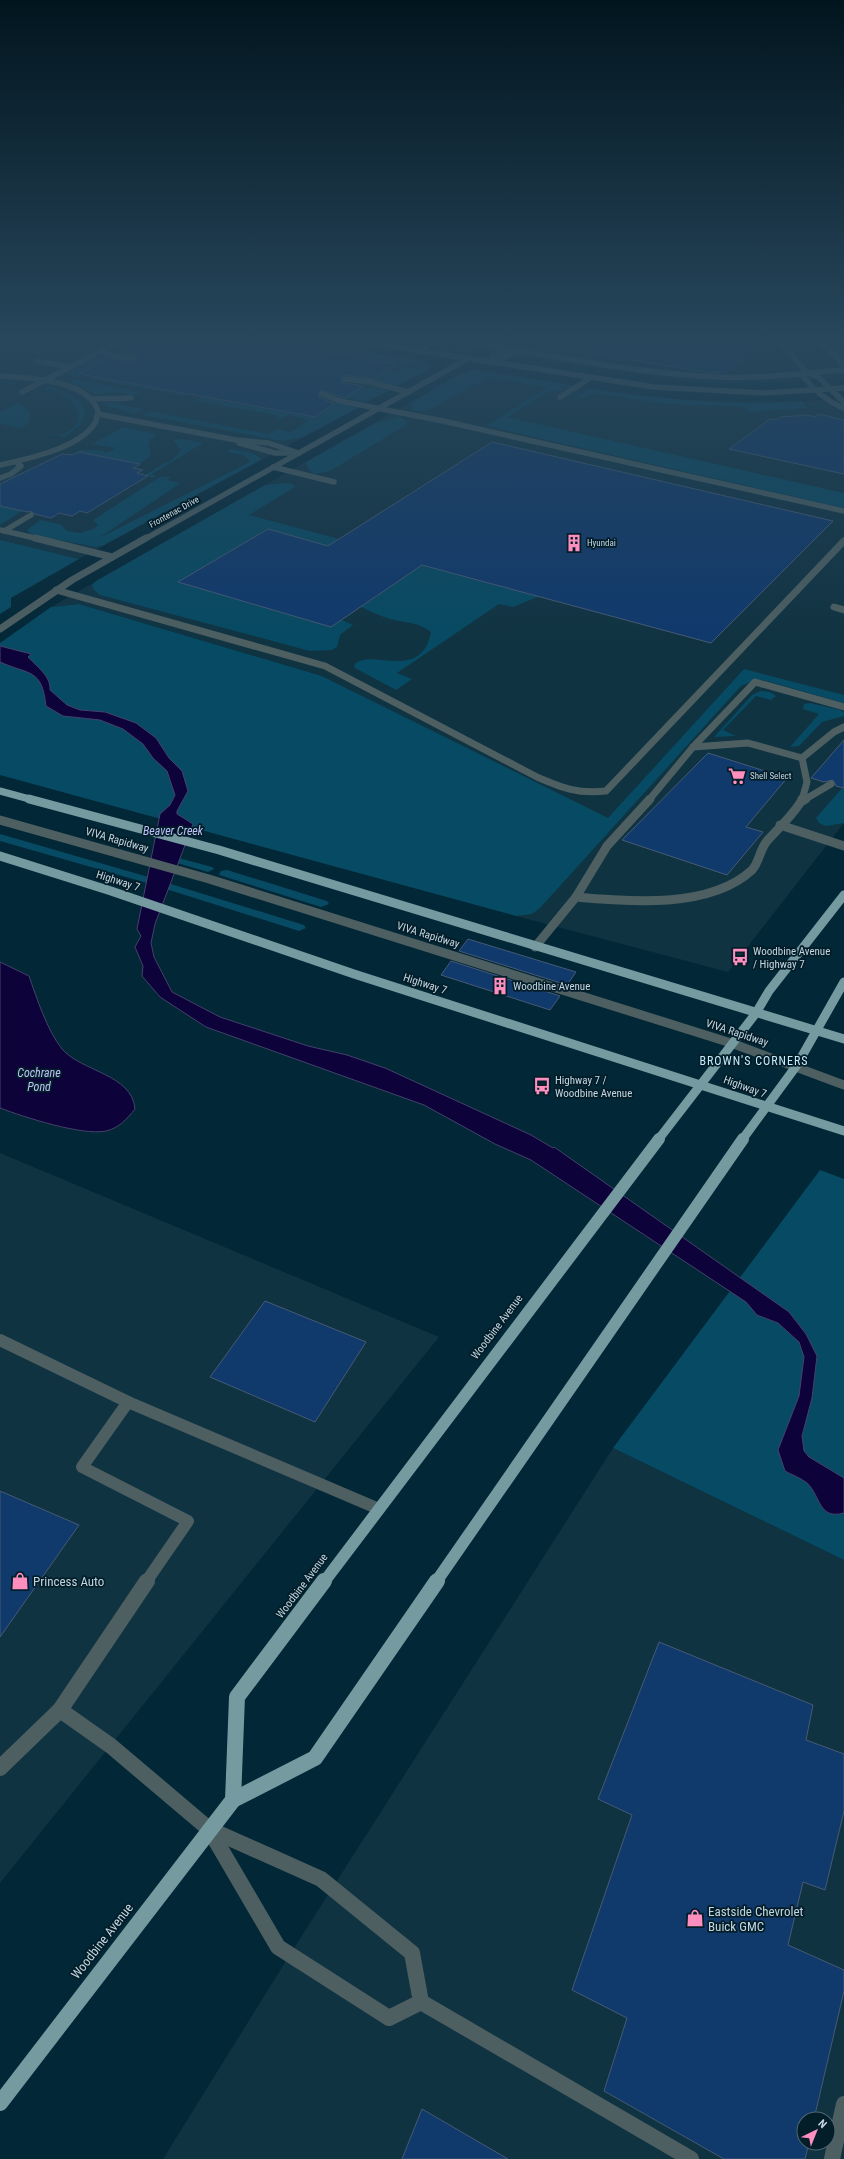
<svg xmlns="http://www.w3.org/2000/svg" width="844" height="2159" viewBox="0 0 844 2159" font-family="'Roboto Condensed',sans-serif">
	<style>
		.built { fill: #103342; fill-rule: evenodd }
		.green { fill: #074a63 }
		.water { fill: #0d0239; stroke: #44426b }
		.building { fill: #10396c; stroke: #475a75 }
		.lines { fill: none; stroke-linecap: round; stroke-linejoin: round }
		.service-far4 { stroke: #4d5f61; stroke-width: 5.5 }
		.service-far3 { stroke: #4d5f61; stroke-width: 7 }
		.service-far2 { stroke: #4d5f61; stroke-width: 9 }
		.service-far1 { stroke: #4d5f61; stroke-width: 12 }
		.service { stroke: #4d5f61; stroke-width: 16 }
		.minor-far1 { stroke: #4d5f61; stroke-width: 5.5 }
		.minor { stroke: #4d5f61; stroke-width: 7 }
		.tertiary { stroke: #4d5f61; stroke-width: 5.5 }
		.primary-far3 { stroke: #759aa0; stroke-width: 7 }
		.primary-far2 { stroke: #759aa0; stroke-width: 9 }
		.primary-far1 { stroke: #759aa0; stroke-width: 12 }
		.primary { stroke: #759aa0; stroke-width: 16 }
		.labels { text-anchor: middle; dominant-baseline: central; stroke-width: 3.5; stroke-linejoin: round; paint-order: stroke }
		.far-street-label { font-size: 9px; fill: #c3d6e0; stroke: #031d29 }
		.far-poi-label { font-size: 9px; fill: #c3d6e0; stroke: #031d29; text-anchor: start }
		.street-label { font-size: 11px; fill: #c3d6e0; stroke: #031d29 }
		.poi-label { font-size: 11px; fill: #c3d6e0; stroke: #031d29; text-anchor: start }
		.water-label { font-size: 12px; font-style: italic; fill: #bcc2f8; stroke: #031d29 }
		.neighbourhood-label { font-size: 12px; letter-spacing: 1px; fill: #c3eafe; stroke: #031d29 }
		.near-poi-label { font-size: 13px; fill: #c3d6e0; stroke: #031d29; text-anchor: start }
		.near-street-label { font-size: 13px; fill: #c3d6e0; stroke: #031d29 }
	</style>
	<rect width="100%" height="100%" fill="#022736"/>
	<!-- built -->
	<g class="built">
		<path d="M0 339H288L419 360 429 364 431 368 79 559 0 540Z"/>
		<path d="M412 339H844V378L788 382 706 383 562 364Z"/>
		<path d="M475 370 614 392 686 400 775 403 844 399V823L728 972 516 916 608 819 322 676 79 604 51 607 458 375Z"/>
		<path d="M0 1153 439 1337 0 1883Z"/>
		<path d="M613 1448 844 1560V2159H163L289 1956ZM804 2119H828V2143H804Z"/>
	</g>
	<!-- green -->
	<g class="green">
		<path d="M244 339H288L411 359 429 364 391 368 396 364Z"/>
		<path d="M106 356 112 357 80 373 88 375 83 377 67 374 99 358Z"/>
		<path d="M430 366 431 368 397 386 371 380 387 371Z"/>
		<path d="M475 370 571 385 562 391 551 390 507 417 844 493V508L486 426 547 388 490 376 425 412 412 410 411 403 458 375Z"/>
		<path d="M95 377 188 394 185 396 91 379Z"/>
		<path d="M74 379 141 392 133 396 115 392 98 395 69 382Z"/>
		<path d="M50 386 79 400 86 412 79 426 65 437 48 434C53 433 59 436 63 434 95 421 72 393 48 389 44 388 41 391 36 391Z"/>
		<path d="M363 386 382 389 386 392 367 401 345 398Z"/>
		<path d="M590 389C659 399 731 406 801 401L808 408 749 412 745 407 666 404 591 393 584 398 576 397Z"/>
		<path d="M202 397 316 418 337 403 358 408 303 437 283 441 142 415 150 411 268 434 277 429 291 432 309 420 288 415 277 421 276 418 279 416 196 401Z"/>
		<path d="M122 401 118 404 143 409 135 414 106 406 105 403Z"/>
		<path d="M17 403 28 409 31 416 28 424 21 428 0 424V412Z"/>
		<path d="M399 417 407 421 406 425 330 471 314 474 308 469 306 462 376 423Z"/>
		<path d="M123 427 156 434 148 443 151 455 140 464 79 452 70 455 80 450H101L106 453 114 450 115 448 92 444Z"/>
		<path d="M181 439 203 443 152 474 155 476 153 478 145 475 166 462H170L181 450 173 440Z"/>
		<path d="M231 449 252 453 262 459 102 546 95 547 31 534 27 530 40 520 60 524 67 531 81 533 95 528 98 525 93 520 160 477H171L167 480 180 483 185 480 99 538 250 462 245 455 227 452Z"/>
		<path d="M286 483 293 484 295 487 249 515 339 539 334 542 336 548 267 529 179 582 331 627 342 620 353 625 340 635 337 647 332 650 310 651 100 595 94 590 92 585 96 581 265 485Z"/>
		<path d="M0 506 22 511 0 525Z"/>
		<path d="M0 540H1L79 559 11 598V607L0 614Z"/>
		<path d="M413 563 540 596 513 607 499 604 397 673 412 679 396 690 355 668 354 665C369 646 421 684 431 632 419 622 405 623 390 619 380 616 370 611 361 607L415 570Z"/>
		<path d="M79 604 322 676 608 818 744 669 844 695V703L763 680H756L741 686 540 908 532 914 516 916 0 775V643L51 607Z"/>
		<path d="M761 691 770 692 776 696 771 700 756 696 723 730 736 736 714 737 752 695Z"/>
		<path d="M810 703 840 710 844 713V716L822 722 799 746 790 747 819 714 803 709 804 704Z"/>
		<path d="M844 786V823L826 826 819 823 816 818Z"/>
		<path d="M0 834 145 876 304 925 306 928 299 931 147 883 0 841Z"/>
		<path d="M171 856 212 867 214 869 208 872 167 860Z"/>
		<path d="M227 870 327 901 329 904 321 907 219 875 221 871Z"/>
		<path d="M820 1170 844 1179V1560L613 1448Z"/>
	</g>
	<!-- water -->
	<g class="water">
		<path d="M0 646 31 654 28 657C37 667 51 676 50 690L67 705 80 710 105 712 136 723 156 738 169 758 182 771 188 791 177 811V814L193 824 155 924 151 943 154 957 172 992 220 1017 308 1046 347 1055 385 1068 531 1135 553 1148 554 1147 789 1312 806 1334 817 1356 812 1398 802 1436 804 1451 809 1457 844 1478V1513C818 1520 821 1496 807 1483 801 1478 792 1475 785 1471L778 1450 799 1396 804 1357 799 1342 778 1323 757 1315 746 1302 531 1160 495 1144 424 1105 206 1027 160 997 142 976 143 966 135 947 141 936 137 929 160 814 170 805 175 795 167 771 153 758 143 744 123 729 100 720 63 716 46 706C42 668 29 675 0 662Z"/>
		<path d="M0 962 29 976C37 999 47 1030 62 1049 82 1072 132 1074 135 1109 127 1119 119 1128 106 1131 82 1136 24 1117 0 1108Z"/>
	</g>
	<!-- building -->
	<g class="building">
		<path d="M147 339H244L396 364 374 379 343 375 341 379 343 383 363 386 345 398 320 390 319 397 335 404 315 417 79 374 109 358 136 362 138 358 136 354 121 352Z"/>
		<path d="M589 339H732L725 346 748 349 726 373 706 372 588 353Z"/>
		<path d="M818 414 844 420V474L729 449 770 419 777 420 781 417 807 415 815 417Z"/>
		<path d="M492 442 514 447 833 521 711 643 422 565 331 627 178 582 268 529 328 546Z"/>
		<path d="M79 452 140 464 133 468 143 470 137 473 148 476 87 513 80 511 72 516 59 513 51 518 35 514 31 511 27 512 0 506V484L62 454 72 455Z"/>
		<path d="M844 740V788L836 786 833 780 824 782 811 778Z"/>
		<path d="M708 753 787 778 746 827 763 832 727 875 622 840Z"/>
		<path d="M468 939 576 972 567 985 459 951Z"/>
		<path d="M451 961 560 996 550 1010 441 975Z"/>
		<path d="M265 1301 366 1342 315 1422 210 1377Z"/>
		<path d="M0 1491 79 1525 0 1637Z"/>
		<path d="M659 1642 813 1705 806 1740 844 1754V1811L825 1890 803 1882 788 1945 844 1970V1991L814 2119H804V2143H809L805 2159H724L604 2091 627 2018 572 1990 632 1815 598 1799Z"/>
		<path d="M422 2109 508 2159H402Z"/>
	</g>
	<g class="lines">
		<!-- service-far4 -->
		<g class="service-far4">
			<path d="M94 339 118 342"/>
			<path d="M473 339 469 341 496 347 508 339"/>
			<path d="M779 339 806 372 818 377 844 402"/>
			<path d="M818 339 844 365"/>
			<path d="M496 347C570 359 644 374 719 377 761 379 802 373 844 370"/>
			<path d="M512 349V354L490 363 493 356Z"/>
			<path d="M101 351 115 356 134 358"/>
			<path d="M418 351 438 339"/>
			<path d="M37 361 71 367"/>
			<path d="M806 372 804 377C814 391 827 401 843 408L844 405"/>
			<path d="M0 376C27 378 88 379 98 411 97 415 97 420 95 423 80 448 27 459 0 465"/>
			<path d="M345 379 369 382 409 392"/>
			<path d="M22 392 125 339"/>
			<path d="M322 394 340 401 443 421 844 511"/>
			<path d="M560 397 589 379"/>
			<path d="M91 399 131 398"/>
			<path d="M98 414 236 440 268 443 299 453"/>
			<path d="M239 443 275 453H293"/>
			<path d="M273 467 334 482"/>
			<path d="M0 478 11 474 21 466 16 462"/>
			<path d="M0 530 39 539"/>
			<path d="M4 531 31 515"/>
		</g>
		<!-- service-far3 -->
		<g class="service-far3">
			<path d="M35 538 112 557"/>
			<path d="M56 590 325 666 537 777C563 788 577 794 606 791L844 541"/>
			<path d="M834 607 844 610"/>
			<path d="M693 747 748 743 802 758"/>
			<path d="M649 800 693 747 755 682 844 707"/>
			<path d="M802 800 807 782 802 758 834 732 844 727"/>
			<path d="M804 800 831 784"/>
		</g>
		<!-- service-far2 -->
		<g class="service-far2">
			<path d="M801 802 806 799"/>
			<path d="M0 820 209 879 731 1043 844 1085"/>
			<path d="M780 825 844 846"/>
			<path d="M576 897C629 902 710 909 752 870 759 863 760 849 767 841 776 831 798 810 802 799"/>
			<path d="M535 947 576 897 607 846 650 799"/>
		</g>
		<!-- service-far1 -->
		<g class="service-far1">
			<path d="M0 1340 128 1402 379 1509"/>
			<path d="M128 1402 82 1467 188 1521 146 1582"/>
		</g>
		<!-- service -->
		<g class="service">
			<path d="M60 1710 147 1581"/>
			<path d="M0 1768 60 1710 111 1746 209 1829 321 1879 412 1953 421 2002 691 2159"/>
			<path d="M209 1829 278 1947 389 2018 421 2002"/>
			<path d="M832 2159 844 2104"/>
		</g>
		<!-- minor-far1 -->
		<path class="minor-far1" d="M145 539 467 359"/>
		<!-- minor -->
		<path class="minor" d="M0 629 72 580 146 538"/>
		<!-- tertiary -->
		<path class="tertiary" d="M344 339 654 387 764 393 844 388"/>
		<!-- primary-far3 -->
		<path class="primary-far3" d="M0 791 33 800"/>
		<!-- primary-far2 -->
		<g class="primary-far2">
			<path d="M29 799 219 850 844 1039"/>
			<path d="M0 856 111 891 354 974 844 1131"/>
			<path d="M658 1140 756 1013 769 991 844 895"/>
			<path d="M742 1140 797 1065 844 982"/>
		</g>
		<!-- primary-far1 -->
		<g class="primary-far1">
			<path d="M324 1582 659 1139"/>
			<path d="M436 1582 743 1139"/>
		</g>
		<!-- primary -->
		<g class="primary">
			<path d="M233 1800 237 1697 324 1581"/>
			<path d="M0 2103 233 1800 315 1758 437 1581"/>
		</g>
	</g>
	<!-- sky -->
	<linearGradient id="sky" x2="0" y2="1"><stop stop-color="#01151e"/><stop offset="0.53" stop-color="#28475d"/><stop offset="1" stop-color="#28475d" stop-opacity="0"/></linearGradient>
	<rect width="844" height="641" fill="url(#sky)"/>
	<!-- icons -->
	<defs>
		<g id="building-bare" transform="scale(1.38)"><path d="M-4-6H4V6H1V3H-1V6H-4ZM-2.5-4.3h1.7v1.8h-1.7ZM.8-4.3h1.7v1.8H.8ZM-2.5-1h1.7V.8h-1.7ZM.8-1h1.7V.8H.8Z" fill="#fd8ebe" stroke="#031d29" stroke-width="2.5" paint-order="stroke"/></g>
		<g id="supermarket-bare" transform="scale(1.38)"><path d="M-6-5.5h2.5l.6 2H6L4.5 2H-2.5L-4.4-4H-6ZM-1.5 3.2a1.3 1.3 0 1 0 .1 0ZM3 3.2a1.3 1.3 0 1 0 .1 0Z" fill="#fd8ebe" stroke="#031d29" stroke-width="2.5" paint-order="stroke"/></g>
		<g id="bus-bare" transform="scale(1.38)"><path d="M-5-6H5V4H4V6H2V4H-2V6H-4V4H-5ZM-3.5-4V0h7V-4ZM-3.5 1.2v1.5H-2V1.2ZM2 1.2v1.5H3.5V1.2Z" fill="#fd8ebe" stroke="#031d29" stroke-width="2.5" paint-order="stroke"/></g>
		<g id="shop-bare" transform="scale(1.38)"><path d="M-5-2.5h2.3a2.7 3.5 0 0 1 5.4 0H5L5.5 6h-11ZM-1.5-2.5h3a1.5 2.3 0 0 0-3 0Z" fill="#fd8ebe" stroke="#031d29" stroke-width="2.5" paint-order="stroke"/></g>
	</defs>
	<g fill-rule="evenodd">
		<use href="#building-bare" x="574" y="543"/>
		<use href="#supermarket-bare" x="737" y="776"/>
		<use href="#bus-bare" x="740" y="957"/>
		<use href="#building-bare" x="500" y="986"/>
		<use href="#bus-bare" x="542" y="1086"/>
		<use href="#shop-bare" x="20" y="1581"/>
		<use href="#shop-bare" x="695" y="1918"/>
	</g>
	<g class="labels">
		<!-- far-street labels -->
		<g class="far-street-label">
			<text transform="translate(174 512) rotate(-29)">Frontenac Drive</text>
		</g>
		<!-- far-poi labels -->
		<g class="far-poi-label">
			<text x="587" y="543">Hyundai</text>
			<text x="750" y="776">Shell Select</text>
		</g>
		<!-- street labels -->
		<g class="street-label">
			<text transform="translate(117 840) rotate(16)">VIVA Rapidway</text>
			<text transform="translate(118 881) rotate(18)">Highway 7</text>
			<text transform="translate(428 935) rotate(17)">VIVA Rapidway</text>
			<text transform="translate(425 984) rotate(18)">Highway 7</text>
			<text transform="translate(737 1033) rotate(18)">VIVA Rapidway</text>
			<text transform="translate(745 1087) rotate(20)">Highway 7</text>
			<text transform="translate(497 1327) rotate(-53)">Woodbine Avenue</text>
			<text transform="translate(302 1586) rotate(-53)">Woodbine Avenue</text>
		</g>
		<!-- poi labels -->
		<g class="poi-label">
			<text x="753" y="951">Woodbine Avenue<tspan x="753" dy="13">/ Highway 7</tspan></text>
			<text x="513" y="986">Woodbine Avenue</text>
			<text x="555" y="1080">Highway 7 /<tspan x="555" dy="13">Woodbine Avenue</tspan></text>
		</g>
		<!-- water labels -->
		<g class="water-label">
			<text x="173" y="831">Beaver Creek</text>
			<text x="39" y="1073">Cochrane<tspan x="39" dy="14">Pond</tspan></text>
		</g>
		<!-- neighbourhood labels -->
		<g class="neighbourhood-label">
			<text x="754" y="1061">BROWN'S CORNERS</text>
		</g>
		<!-- near-poi labels -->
		<g class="near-poi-label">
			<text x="33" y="1581">Princess Auto</text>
			<text x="708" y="1911">Eastside Chevrolet<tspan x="708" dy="15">Buick GMC</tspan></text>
		</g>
		<!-- near-street labels -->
		<g class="near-street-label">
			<text transform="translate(102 1941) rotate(-52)">Woodbine Avenue</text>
		</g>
	</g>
	<!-- north arrow -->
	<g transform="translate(816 2131) rotate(43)"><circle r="19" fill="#031d29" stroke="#506772"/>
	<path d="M0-3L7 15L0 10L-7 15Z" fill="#fd8ebe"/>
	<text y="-6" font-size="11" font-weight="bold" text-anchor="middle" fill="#c3d6e0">N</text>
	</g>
</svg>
